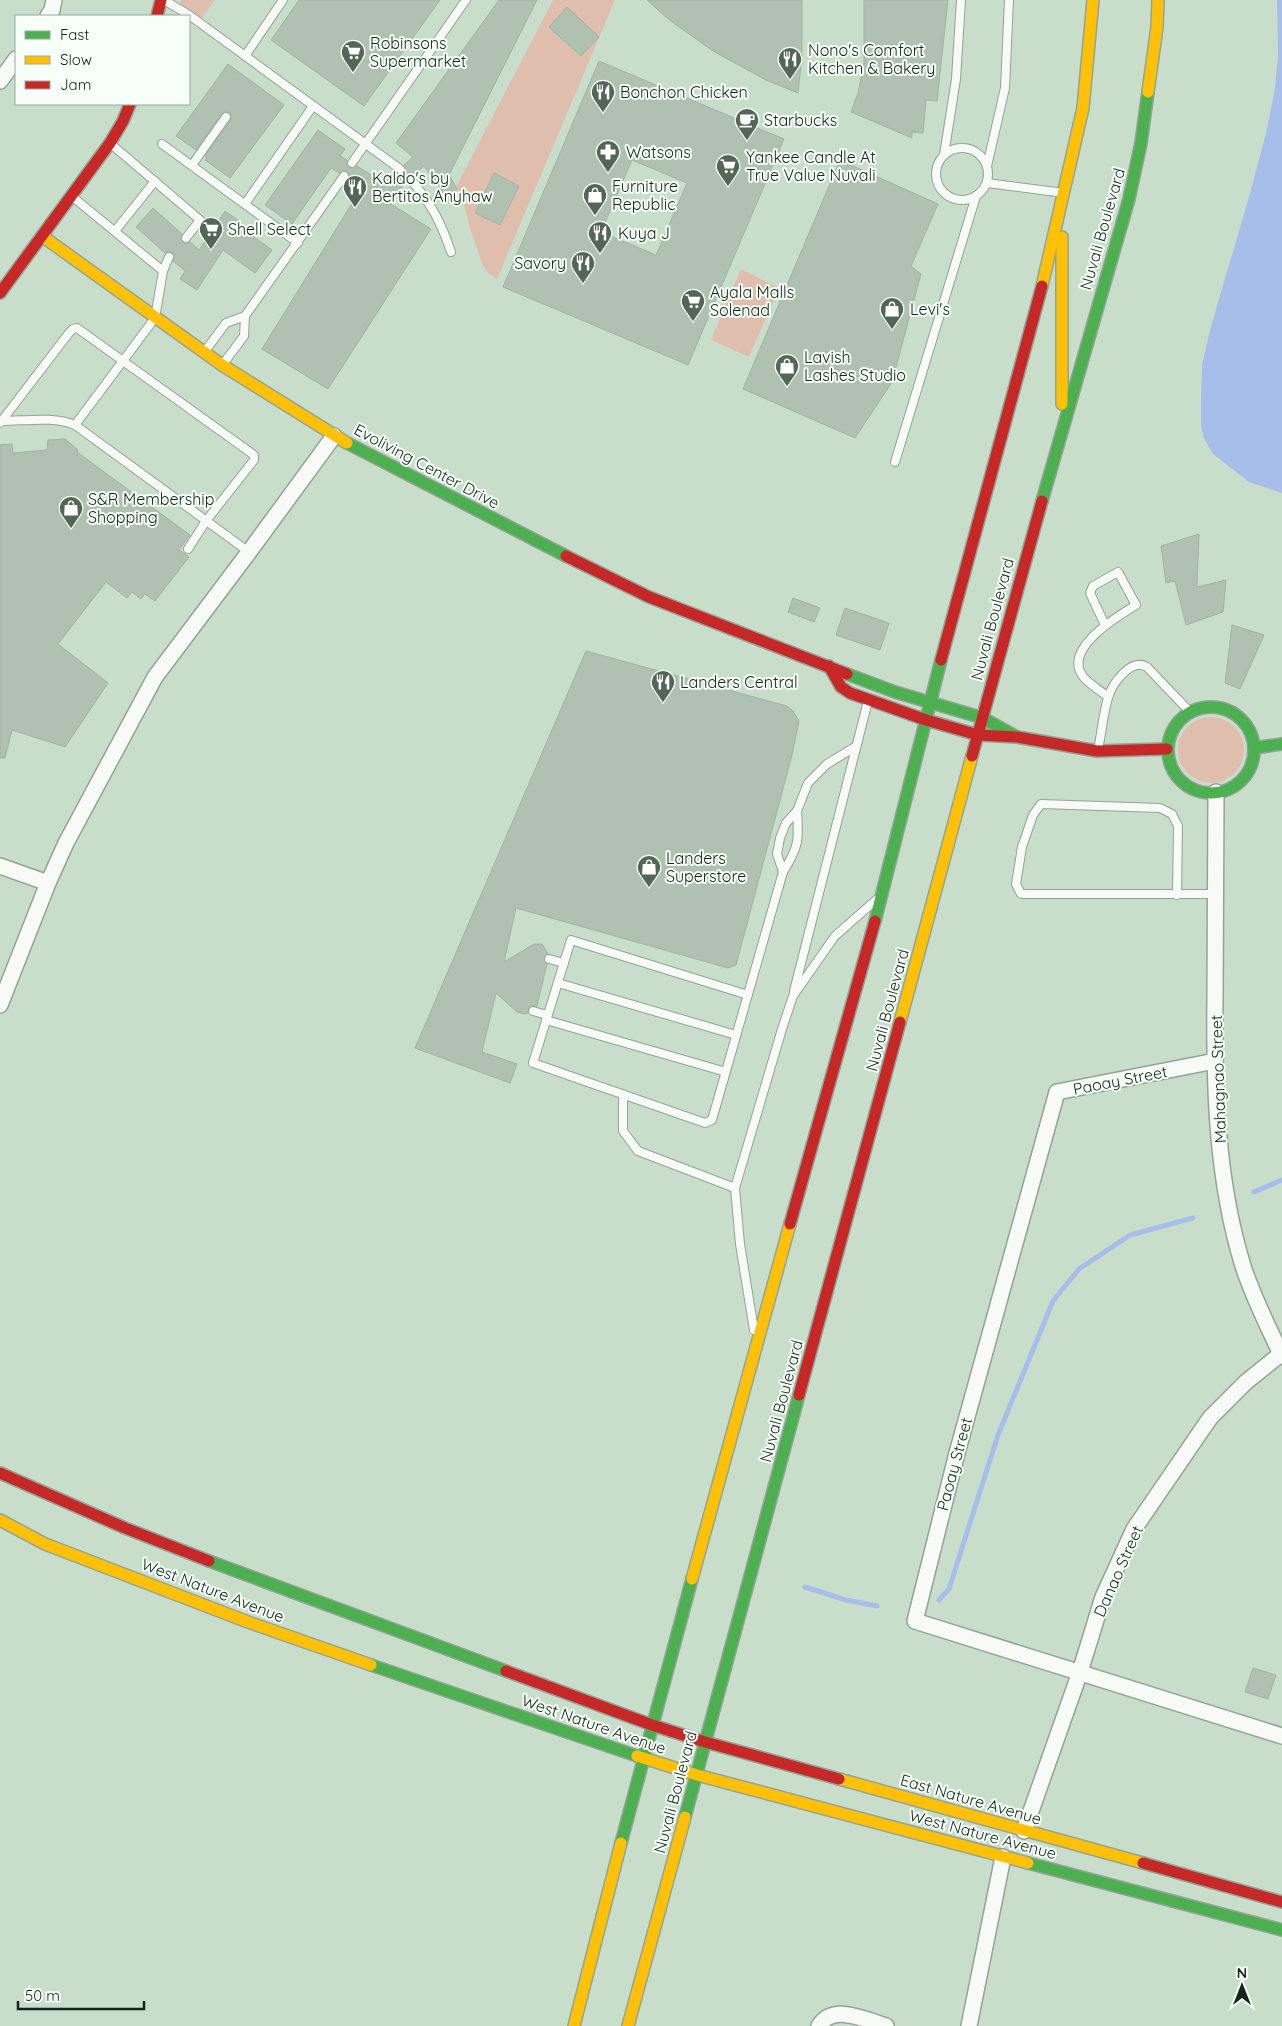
<svg xmlns="http://www.w3.org/2000/svg" width="1282" height="2026" viewBox="0 0 1282 2026" font-family="Quicksand,sans-serif">
	<style>
		.green { fill: #e0beae }
		.water { fill: #a8beea }
		.lines { fill: none; stroke-linecap: round; stroke-linejoin: round }
		.stream { stroke: #a8beea; stroke-width: 5 }
		.building { fill: #b0c1b2; stroke: #a2b3a4; fill-rule: evenodd }
		.lane-casing { stroke: #93a496; stroke-width: 10 }
		.street-casing { stroke: #93a496; stroke-width: 18 }
		.fast-casing { stroke: #93a496; stroke-width: 14 }
		.slow-casing { stroke: #93a496; stroke-width: 14 }
		.jam-casing { stroke: #93a496; stroke-width: 14 }
		.lane { stroke: #f7faf7; stroke-width: 8 }
		.street { stroke: #f7faf7; stroke-width: 15 }
		.fast { stroke: #4caf50; stroke-width: 11 }
		.slow { stroke: #ffc107; stroke-width: 11 }
		.jam { stroke: #c62828; stroke-width: 11 }
		.labels { text-anchor: middle; dominant-baseline: central; stroke-width: 4; stroke-linejoin: round; paint-order: stroke }
		.poi-label { font-size: 16px; fill: #162519; stroke: #f6fff8; text-anchor: start }
		.street-label { font-size: 16px; fill: #162519; stroke: #f6fff8 }
	</style>
	<rect width="100%" height="100%" fill="#c8decb"/>
	<!-- green -->
	<g class="green">
		<path d="M181 0H215L198 23 179 9Z"/>
		<path d="M553 0H615L497 279 488 273 483 266 471 231 464 206 456 187Z"/>
		<path d="M741 269 779 288 749 357 711 340Z"/>
		<circle cx="1211" cy="750" r="33"/>
	</g>
	<!-- water -->
	<path class="water" d="M1277 0H1282V493L1249 482 1213 454 1204 438 1201 426V399L1202 365 1211 326 1247 204 1266 133 1275 88 1278 55Z"/>
	<g class="lines">
		<!-- stream -->
		<g class="stream">
			<path d="M1254 1192 1282 1180"/>
			<path d="M805 1587 846 1600 877 1606"/>
			<path d="M939 1600 949 1589 998 1435 1053 1301 1079 1269 1130 1235 1193 1218"/>
		</g>
	</g>
	<!-- building -->
	<g class="building">
		<path d="M299 0H440L364 106 271 40Z"/>
		<path d="M499 0H537L449 175 457 189 448 203 441 189 424 166 414 175 410 173 406 175V183L386 201 431 229 328 389 262 349 362 187 349 179V174L347 171H342L339 173 331 168 292 224 265 205 318 130 345 149 340 156 347 160V165L349 168 357 166 384 183 396 173 400 175 404 173 406 169 404 165 413 157 396 143Z"/>
		<path d="M647 0H802V56L798 93 766 80 713 51 668 19Z"/>
		<path d="M864 0H948L937 101 926 100 923 133 912 132V138L851 112 858 93 864 63Z"/>
		<path d="M567 7 599 37 581 56 549 27Z"/>
		<path d="M599 61 784 139 688 365 503 287ZM632 160 687 183 656 255 601 232Z"/>
		<path d="M228 64 284 105 230 178 205 160 207 158 205 156 231 120 230 113 226 111 222 113 196 150 176 136Z"/>
		<path d="M840 160 938 204 911 266 921 274 892 382 855 438 743 389Z"/>
		<path d="M494 173 519 186 500 225 475 213Z"/>
		<path d="M153 208 182 234 180 238 182 242 186 244 190 242 199 250 225 211 241 222 239 226 272 250 255 273 223 250 197 290 180 279 185 271 173 261V253L169 251 165 253 136 227Z"/>
		<path d="M65 439 78 450 77 452 190 535 179 550 189 557 155 601 145 594 141 599 132 592 127 598 106 582 58 644 108 683 65 747 12 730 5 758H0V445L12 444 13 453 47 450 48 440Z"/>
		<path d="M1199 534 1197 587 1226 580 1223 612 1186 625 1175 581 1166 583 1161 546Z"/>
		<path d="M793 598 820 608 814 622 788 612Z"/>
		<path d="M845 608 889 623 880 650 836 635Z"/>
		<path d="M1232 625 1264 635 1240 689 1225 683Z"/>
		<path d="M586 651 787 706 793 711 799 721 791 759 736 965 728 968 516 908 504 962 534 944H542L548 954 544 958 547 964 537 1006 529 1007 528 1013 525 1014 517 1012 496 993 482 1052 517 1064 510 1083 415 1048Z"/>
		<path d="M1253 1668 1276 1675 1268 1699 1245 1692Z"/>
	</g>
	<g class="lines">
		<!-- lane casing -->
		<g class="lane-casing">
			<g id="lane">
				<path d="M164 0 189 15 400 169"/>
				<path d="M245 56 283 0"/>
				<path d="M111 144 200 220 186 238"/>
				<path d="M162 144 298 243"/>
				<circle cx="962" cy="174" r="26"/>
				<path d="M944 155 956 79 961 0"/>
				<path d="M352 163 466 0"/>
				<path d="M192 165 226 117"/>
				<path d="M987 166 1005 88 1009 0"/>
				<path d="M410 179C431 203 441 222 451 252"/>
				<path d="M987 183 1064 193"/>
				<path d="M74 198 163 271"/>
				<path d="M245 204 313 106"/>
				<path d="M115 231 155 181"/>
				<path d="M205 351 226 323 245 316"/>
				<path d="M223 364 244 336 245 316 344 176"/>
				<path d="M2 421C25 421 54 416 75 425L249 552"/>
				<path d="M0 423 69 333 73 329 77 328 254 455V460L206 521 188 549"/>
				<path d="M75 425 155 318 163 271 169 257"/>
				<path d="M895 462 976 196"/>
				<path d="M1105 625 1090 593 1093 586 1118 572 1136 605C1118 616 1064 648 1082 675 1088 684 1100 690 1108 697"/>
				<path d="M1098 749C1102 732 1103 714 1108 698 1112 684 1131 657 1147 667L1190 712"/>
				<path d="M783 872 777 854 780 838 786 823 797 811 808 783 827 764 855 747"/>
				<path d="M1177 895 1178 826 1172 814 1160 808 1041 804 1033 815 1022 847 1016 884 1021 894H1215"/>
				<path d="M549 959 564 963"/>
				<path d="M558 983 736 1035"/>
				<path d="M794 991 868 701"/>
				<path d="M748 995 571 940 533 1063 705 1123 712 1120 783 872C799 847 799 840 797 811"/>
				<path d="M533 1011 547 1015"/>
				<path d="M546 1020 726 1072"/>
				<path d="M623 1094V1131L638 1151 735 1188"/>
				<path d="M754 1330 740 1244 735 1188 782 1029 793 996 835 936 876 900"/>
			</g>
		</g>
		<!-- street casing -->
		<g class="street-casing">
			<g id="street">
				<path d="M48 16 52 10 54 0"/>
				<path d="M0 81 16 59"/>
				<path d="M1216 792C1216 860 1215 928 1215 996 1214 1087 1216 1178 1243 1266 1253 1297 1268 1327 1282 1356"/>
				<path d="M0 866 48 883"/>
				<path d="M0 1005 48 883 66 843 155 677 249 552 334 436"/>
				<path d="M1215 1061 1057 1092 957 1453 915 1621 1282 1736"/>
				<path d="M1024 1831 1080 1672 1103 1597 1134 1529 1210 1418 1246 1382 1282 1353"/>
				<path d="M819 2026C833 2003 866 2020 886 2026"/>
				<path d="M969 2026 1003 1857"/>
			</g>
		</g>
		<!-- fast casing -->
		<g class="fast-casing">
			<g id="fast">
				<path d="M347 443 566 556"/>
				<path d="M1042 501 1129 199 1141 143 1148 92"/>
				<path d="M847 674 895 692 983 718 1017 737"/>
				<circle cx="1211" cy="750" r="43"/>
				<path d="M1254 748 1282 744"/>
				<path d="M875 921 941 660"/>
				<path d="M209 1561 506 1671"/>
				<path d="M371 1665 637 1756"/>
				<path d="M685 1817 799 1395"/>
				<path d="M621 1843 692 1579"/>
				<path d="M1028 1863 1282 1930"/>
			</g>
		</g>
		<!-- slow casing -->
		<g class="slow-casing">
			<g id="slow">
				<path d="M1148 92 1157 27 1158 0"/>
				<path d="M42 236 222 365 347 443"/>
				<path d="M1062 237V404"/>
				<path d="M1042 286 1083 108 1093 0"/>
				<path d="M900 1022 972 756"/>
				<path d="M0 1520 45 1544 248 1622 371 1665"/>
				<path d="M692 1579 790 1224"/>
				<path d="M637 1756 697 1775 1028 1863"/>
				<path d="M839 1779 1143 1863"/>
				<path d="M574 2026 621 1843"/>
				<path d="M628 2026 685 1817"/>
			</g>
		</g>
		<!-- jam casing -->
		<g class="jam-casing">
			<g id="jam">
				<path d="M157 16 161 0"/>
				<path d="M0 293 110 143 123 121 130 104"/>
				<path d="M566 556 649 597 847 674"/>
				<path d="M941 660 1042 286"/>
				<path d="M829 666 841 687 850 693 926 720 978 735 1017 737 1097 751 1167 749"/>
				<path d="M972 756 1042 501"/>
				<path d="M790 1224 875 921"/>
				<path d="M799 1395 900 1022"/>
				<path d="M0 1473 125 1528 209 1561"/>
				<path d="M506 1671 652 1725 705 1742 839 1779"/>
				<path d="M1143 1863 1282 1902"/>
			</g>
		</g>
		<!-- lane -->
		<use href="#lane" class="lane"/>
		<!-- street -->
		<use href="#street" class="street"/>
		<!-- fast -->
		<use href="#fast" class="fast"/>
		<!-- slow -->
		<use href="#slow" class="slow"/>
		<!-- jam -->
		<use href="#jam" class="jam"/>
	</g>
	<!-- icons -->
	<defs>
		<g id="supermarket-pin" transform="scale(1.25)"><path d="M0 17L-7.5 6A9.5 9.5 0 1 1 7.5 6Z" fill="#546657" stroke="#f6fff8"/><path d="M-6-5.5h2.5l.6 2H6L4.5 2H-2.5L-4.4-4H-6ZM-1.5 3.2a1.3 1.3 0 1 0 .1 0ZM3 3.2a1.3 1.3 0 1 0 .1 0Z" fill="#fff"/></g>
		<g id="restaurant-pin" transform="scale(1.25)"><path d="M0 17L-7.5 6A9.5 9.5 0 1 1 7.5 6Z" fill="#546657" stroke="#f6fff8"/><path d="M-5-6h1v4h1v-4h1v4h1v-4h1v5L-1.5 .5V6h-2V.5L-5-1ZM5-6V6H3V1.5H1.5Q1.5-4 5-6Z" fill="#fff"/></g>
		<g id="cafe-pin" transform="scale(1.25)"><path d="M0 17L-7.5 6A9.5 9.5 0 1 1 7.5 6Z" fill="#546657" stroke="#f6fff8"/><path d="M-5.5-4.5H6V0H3Q3 3.5 0 3.5H-2.5Q-5.5 3.5-5.5 0ZM3-3.2v2h1.7v-2ZM-6 4.5H4V6H-6Z" fill="#fff"/></g>
		<g id="pharmacy-pin" transform="scale(1.25)"><path d="M0 17L-7.5 6A9.5 9.5 0 1 1 7.5 6Z" fill="#546657" stroke="#f6fff8"/><path d="M-2-6h4v4h4v4h-4v4h-4v-4h-4v-4h4Z" fill="#fff"/></g>
		<g id="shop-pin" transform="scale(1.25)"><path d="M0 17L-7.5 6A9.5 9.5 0 1 1 7.5 6Z" fill="#546657" stroke="#f6fff8"/><path d="M-5-2.5h2.3a2.7 3.5 0 0 1 5.4 0H5L5.5 6h-11ZM-1.5-2.5h3a1.5 2.3 0 0 0-3 0Z" fill="#fff"/></g>
	</defs>
	<g fill-rule="evenodd">
		<use href="#supermarket-pin" x="353" y="52"/>
		<use href="#restaurant-pin" x="790" y="59"/>
		<use href="#restaurant-pin" x="603" y="92"/>
		<use href="#cafe-pin" x="747" y="120"/>
		<use href="#pharmacy-pin" x="608" y="152"/>
		<use href="#supermarket-pin" x="728" y="166"/>
		<use href="#restaurant-pin" x="355" y="187"/>
		<use href="#shop-pin" x="595" y="195"/>
		<use href="#supermarket-pin" x="211" y="229"/>
		<use href="#restaurant-pin" x="600" y="233"/>
		<use href="#restaurant-pin" x="583" y="263"/>
		<use href="#supermarket-pin" x="693" y="301"/>
		<use href="#shop-pin" x="892" y="309"/>
		<use href="#shop-pin" x="787" y="366"/>
		<use href="#shop-pin" x="71" y="508"/>
		<use href="#restaurant-pin" x="663" y="682"/>
		<use href="#shop-pin" x="649" y="867"/>
	</g>
	<g class="labels">
		<!-- poi labels -->
		<g class="poi-label">
			<text x="370" y="43">Robinsons<tspan x="370" dy="18">Supermarket</tspan></text>
			<text x="808" y="50">Nono's Comfort<tspan x="808" dy="18">Kitchen &amp; Bakery</tspan></text>
			<text x="620" y="92">Bonchon Chicken</text>
			<text x="764" y="120">Starbucks</text>
			<text x="626" y="152">Watsons</text>
			<text x="746" y="157">Yankee Candle At<tspan x="746" dy="18">True Value Nuvali</tspan></text>
			<text x="372" y="178">Kaldo's by<tspan x="372" dy="18">Bertitos Anyhaw</tspan></text>
			<text x="612" y="186">Furniture<tspan x="612" dy="18">Republic</tspan></text>
			<text x="228" y="229">Shell Select</text>
			<text x="618" y="233">Kuya J</text>
			<text x="566" y="263" text-anchor="end">Savory</text>
			<text x="710" y="292">Ayala Malls<tspan x="710" dy="18">Solenad</tspan></text>
			<text x="910" y="309">Levi's</text>
			<text x="804" y="357">Lavish<tspan x="804" dy="18">Lashes Studio</tspan></text>
			<text x="88" y="499">S&amp;R Membership<tspan x="88" dy="18">Shopping</tspan></text>
			<text x="680" y="682">Landers Central</text>
			<text x="666" y="858">Landers<tspan x="666" dy="18">Superstore</tspan></text>
		</g>
		<!-- street labels -->
		<g class="street-label">
			<text transform="translate(1102 229) rotate(-74)">Nuvali Boulevard</text>
			<text transform="translate(427 466) rotate(28)">Evoliving Center Drive</text>
			<text transform="translate(992 619) rotate(-75)">Nuvali Boulevard</text>
			<text transform="translate(887 1010) rotate(-75)">Nuvali Boulevard</text>
			<text transform="translate(1218 1079) rotate(-92)">Mahagnao Street</text>
			<text transform="translate(1120 1080) rotate(-11)">Paoay Street</text>
			<text transform="translate(781 1401) rotate(-75)">Nuvali Boulevard</text>
			<text transform="translate(954 1464) rotate(-75)">Paoay Street</text>
			<text transform="translate(1118 1571) rotate(-66)">Danao Street</text>
			<text transform="translate(213 1590) rotate(21)">West Nature Avenue</text>
			<text transform="translate(594 1724) rotate(19)">West Nature Avenue</text>
			<text transform="translate(675 1792) rotate(-75)">Nuvali Boulevard</text>
			<text transform="translate(971 1799) rotate(16)">East Nature Avenue</text>
			<text transform="translate(983 1834) rotate(15)">West Nature Avenue</text>
		</g>
	</g>
	<!-- legend -->
	<rect x="15" y="15" width="175" height="90" fill="#f6fff8" stroke="#9ca89f"/>
	<rect x="25" y="31" width="25" height="8" fill="#4caf50" stroke="#9ca89f"/>
	<text x="60" y="40" font-size="15" fill="#162519">Fast</text>
	<rect x="25" y="56" width="25" height="8" fill="#ffc107" stroke="#9ca89f"/>
	<text x="60" y="65" font-size="15" fill="#162519">Slow</text>
	<rect x="25" y="81" width="25" height="8" fill="#c62828" stroke="#9ca89f"/>
	<text x="60" y="90" font-size="15" fill="#162519">Jam</text>
	<!-- north arrow -->
	<g transform="translate(1242 1986)" stroke="#f6fff8" stroke-width="4" paint-order="stroke">
	<path d="M0-4L9 19L0 12L-9 19Z" fill="#162519"/>
	<text y="-8" font-size="14" font-weight="bold" text-anchor="middle" fill="#162519">N</text>
	</g>
	<!-- scale -->
	<path d="M18 2001v8h126v-8" fill="none" stroke="#162519" stroke-width="2.5"/>
	<text x="25" y="2001" font-size="15" fill="#162519" stroke="#f6fff8" stroke-width="4" paint-order="stroke">50 m</text>
</svg>
